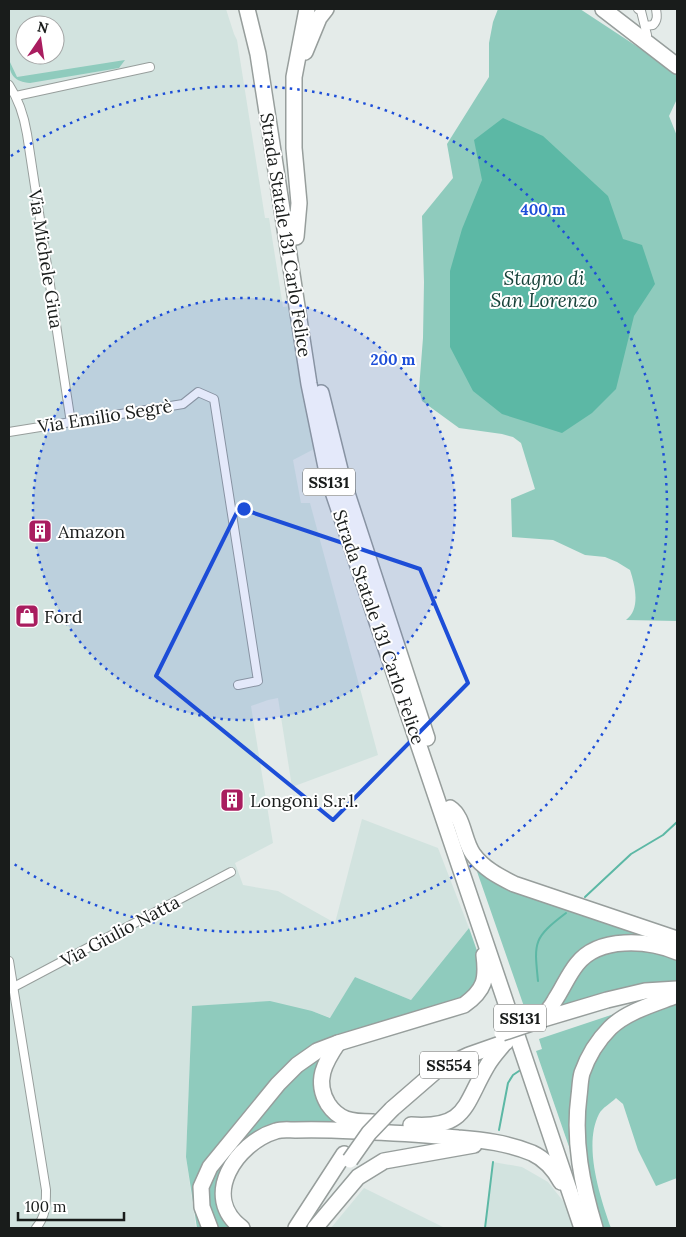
<svg xmlns="http://www.w3.org/2000/svg" width="686" height="1237" viewBox="0 0 686 1237" font-family="Lora,serif">
	<style>
		.built { fill: #d2e3df; fill-rule: evenodd }
		.green { fill: #8fcbbd }
		.water { fill: #5cb8a5 }
		.lines { fill: none; stroke-linecap: round; stroke-linejoin: round }
		.stream { stroke: #5cb8a5; stroke-width: 2 }
		.street-casing { stroke: #979e9c; stroke-width: 10 }
		.highway-casing { stroke: #979e9c; stroke-width: 18 }
		.street { stroke: #fff; stroke-width: 8 }
		.highway { stroke: #fff; stroke-width: 15 }
		.highway-bridge-casing { stroke: #979e9c; stroke-width: 18; stroke-linecap: butt }
		.highway-bridge { stroke: #fff; stroke-width: 15 }
		.marked { fill: none; stroke: #1d4ed8; stroke-width: 4; stroke-linejoin: round }
		.ring { fill: none; stroke: #1d4ed8; stroke-width: 2.5; stroke-dasharray: 2.5 5 }
		.labels { text-anchor: middle; dominant-baseline: central; stroke-width: 4; stroke-linejoin: round; paint-order: stroke }
		.shield { fill: #fff; stroke: #5e605f; stroke-width: 1 }
		.shield-label { font-size: 16px; font-weight: bold; fill: #191c1b }
		.street-label { font-size: 18px; fill: #191c1b; stroke: #fff }
		.poi-label { font-size: 18px; fill: #191c1b; stroke: #fff; text-anchor: start }
		.water-label { font-size: 19px; font-style: italic; fill: #174239; stroke: #fff }
		.centre { fill: #1d4ed8; stroke: #fff; stroke-width: 2.5 }
		.ring-label { font-size: 15px; text-anchor: middle; font-weight: bold; fill: #1d4ed8; stroke: #fff; stroke-width: 4; stroke-linejoin: round; paint-order: stroke }
	</style>
	<rect width="100%" height="100%" fill="#e4ebe9"/>
	<!-- built -->
	<g class="built">
		<path d="M9 9H226L234 34 237 40 265 218H269L283 307 289 306 316 448 293 460 301 503H310L378 755 292 787 278 698 268 700 251 706 273 843 235 863 243 885 278 891 335 923 362 819 438 848 469 928 411 1000 355 977 331 1018 312 1011 220 1005 192 1006 186 1157 196 1228H9ZM25 25H55V55H25Z"/>
		<path d="M493 1162 522 1167 548 1182 567 1206 575 1228H485Z"/>
		<path d="M364 1188 445 1228H331Z"/>
	</g>
	<!-- green -->
	<g class="green">
		<path d="M498 9H580L650 55 677 75V99L669 116 677 136V621L626 620C641 609 635 585 630 570L617 562 605 557 585 555 553 540 512 537 511 499 535 489 521 443 513 437 502 434 459 428 422 401 419 389 423 338 424 282 422 216 453 178 447 144 489 77V43L493 22Z"/>
		<path d="M9 60 17 77 125 60 119 68 30 83C15 82 9 75 9 60Z"/>
		<path d="M473 860 677 944 588 948 546 1007 528 1018Z"/>
		<path d="M469 928 482 965 473 991 462 998 334 1037 288 1064 200 1177 205 1228H197L186 1157 192 1006 270 1001 312 1011 330 1018 355 977 411 1000Z"/>
		<path d="M645 948 677 958V985L553 1013 578 970 600 954Z"/>
		<path d="M670 1004H677V1178L656 1186 638 1150 623 1104 616 1098C611 1103 602 1108 599 1114 583 1145 600 1197 611 1228H602L591 1197 583 1134 588 1067 615 1028Z"/>
		<path d="M623 1011 585 1052 576 1167 536 1051 542 1049 539 1039Z"/>
		<path d="M324 1051 316 1080 348 1123 264 1131 218 1202 221 1215 235 1228H216L207 1211V1183L282 1084Z"/>
	</g>
	<!-- water -->
	<path class="water" d="M503 118 543 136 608 196 623 239 642 245 655 284 634 316 616 389 592 413 562 433 502 414 473 391 450 347V271L462 229 482 180 474 140Z"/>
	<g class="lines">
		<!-- stream -->
		<g class="stream">
			<path d="M585 897 631 854 663 835 677 822"/>
			<path d="M538 981C534 942 533 938 566 913"/>
			<path d="M499 1130 508 1083 513 1075 522 1069"/>
			<path d="M485 1228 493 1162"/>
		</g>
		<!-- street casing -->
		<g class="street-casing">
			<g id="street">
				<path d="M638 9 641 11 647 35"/>
				<path d="M645 26 653 25C658 20 657 15 656 9"/>
				<path d="M9 85C19 100 24 116 27 134L71 423"/>
				<path d="M16 96 150 67"/>
				<path d="M9 432 183 404 198 392 214 399 258 681 238 685"/>
				<path d="M9 961 46 1190C46 1205 46 1216 36 1228"/>
				<path d="M10 989 231 872"/>
			</g>
		</g>
		<!-- highway casing -->
		<g class="highway-casing">
			<g id="highway">
				<path d="M247 9 258 54 309 384 328 477 582 1228"/>
				<path d="M603 9 677 66"/>
				<path d="M305 52 319 18 326 9"/>
				<path d="M296 237 299 203 294 148V77L307 9"/>
				<path d="M321 393 342 478 427 738"/>
				<path d="M450 808C464 817 463 840 473 854 483 868 498 876 514 884L677 939"/>
				<path d="M540 1020 607 1000 645 991 677 989"/>
				<path d="M538 1021C545 1014 551 1008 555 1000 563 988 568 975 577 964 599 936 648 940 677 952"/>
				<path d="M338 1043C325 1062 314 1081 328 1104 332 1110 338 1116 346 1119 354 1122 364 1122 373 1122"/>
				<path d="M392 1109 437 1070 469 1055 506 1042"/>
				<path d="M411 1125C467 1129 464 1105 487 1066 492 1057 499 1050 506 1041"/>
				<path d="M210 1228 202 1207 201 1187 210 1167 278 1084 297 1065 317 1051 338 1043 464 1005C485 990 487 979 484 955"/>
				<path d="M242 1228C200 1197 236 1143 276 1131 282 1129 289 1130 295 1130 316 1129 336 1130 356 1131 390 1133 424 1134 458 1138 483 1140 508 1143 532 1153 545 1159 554 1169 561 1182"/>
				<path d="M296 1228 344 1154"/>
				<path d="M315 1228 358 1177 384 1161 474 1145"/>
				<path d="M595 1228C582 1185 573 1141 579 1096 580 1089 580 1080 582 1073 588 1056 597 1041 610 1028 626 1012 654 1004 675 996"/>
			</g>
		</g>
		<!-- street -->
		<use href="#street" class="street"/>
		<!-- highway -->
		<use href="#highway" class="highway"/>
		<!-- highway-bridge casing -->
		<g class="highway-bridge-casing">
			<g id="highway-bridge">
				<path d="M502 1033 538 1021"/>
				<path d="M350 1160 369 1133 392 1109"/>
			</g>
		</g>
		<!-- highway-bridge -->
		<use href="#highway-bridge" class="highway-bridge"/>
	</g>
	<!-- marked area -->
	<path class="marked" d="M239 508 420 569 468 683 333 820 156 676Z"/>
	<!-- distance rings -->
	<circle cx="244" cy="509" r="211" fill="#1d4ed8" fill-opacity=".12"/>
	<g class="ring">
		<circle cx="244" cy="509" r="211"/>
		<path d="M11 156A423 423 0 1 1 11 862"/>
	</g>
	<!-- icons -->
	<defs>
		<g id="building-square" transform="scale(1.25)"><rect x="-9" y="-9" width="18" height="18" rx="4" fill="#a91d5f" stroke="#fff"/><path d="M-4-6H4V6H1V3H-1V6H-4ZM-2.5-4.3h1.7v1.8h-1.7ZM.8-4.3h1.7v1.8H.8ZM-2.5-1h1.7V.8h-1.7ZM.8-1h1.7V.8H.8Z" fill="#fff"/></g>
		<g id="shop-square" transform="scale(1.25)"><rect x="-9" y="-9" width="18" height="18" rx="4" fill="#a91d5f" stroke="#fff"/><path d="M-5-2.5h2.3a2.7 3.5 0 0 1 5.4 0H5L5.5 6h-11ZM-1.5-2.5h3a1.5 2.3 0 0 0-3 0Z" fill="#fff"/></g>
	</defs>
	<g fill-rule="evenodd">
		<use href="#building-square" x="40" y="531"/>
		<use href="#shop-square" x="27" y="616"/>
		<use href="#building-square" x="232" y="800"/>
	</g>
	<g class="labels">
		<!-- shield labels -->
		<g class="shield">
			<rect x="303" y="468.5" width="52" height="27" rx="4"/>
			<rect x="494" y="1004.5" width="52" height="27" rx="4"/>
			<rect x="420" y="1051.5" width="58" height="27" rx="4"/>
		</g>
		<g class="shield-label">
			<text x="329" y="482">SS131</text>
			<text x="520" y="1018">SS131</text>
			<text x="449" y="1065">SS554</text>
		</g>
		<!-- street labels -->
		<g class="street-label">
			<text transform="translate(286 235) rotate(81)">Strada Statale 131 Carlo Felice</text>
			<text transform="translate(46 259) rotate(81)">Via Michele Giua</text>
			<text transform="translate(105 416) rotate(-9)">Via Emilio Segrè</text>
			<text transform="translate(379 627) rotate(71)">Strada Statale 131 Carlo Felice</text>
			<text transform="translate(120 931) rotate(-28)">Via Giulio Natta</text>
		</g>
		<!-- poi labels -->
		<g class="poi-label">
			<text x="58" y="531">Amazon</text>
			<text x="44" y="616">Ford</text>
			<text x="250" y="800">Longoni S.r.l.</text>
		</g>
		<!-- water labels -->
		<g class="water-label">
			<text x="544" y="278">Stagno di<tspan x="544" dy="22">San Lorenzo</tspan></text>
		</g>
	</g>
	<circle cx="244" cy="509" r="8" class="centre"/>
	<g class="ring-label">
		<text x="543" y="215">400 m</text>
		<text x="393" y="365">200 m</text>
	</g>
	<!-- border -->
	<rect width="686" height="1237" fill="none" stroke="#191c1b" stroke-width="20"/>
	<!-- north arrow -->
	<g transform="translate(40 40) rotate(13)"><circle r="24" fill="#ffffff" stroke="#a3a4a4"/>
	<path d="M0-4L9 19L0 12L-9 19Z" fill="#a91d5f"/>
	<text y="-8" font-size="14" font-weight="bold" text-anchor="middle" fill="#191c1b">N</text>
	</g>
	<!-- scale -->
	<path d="M18 1212v8h106v-8" fill="none" stroke="#191c1b" stroke-width="2.5"/>
	<text x="25" y="1212" font-size="15" fill="#191c1b" stroke="#ffffff" stroke-width="4" paint-order="stroke">100 m</text>
</svg>
